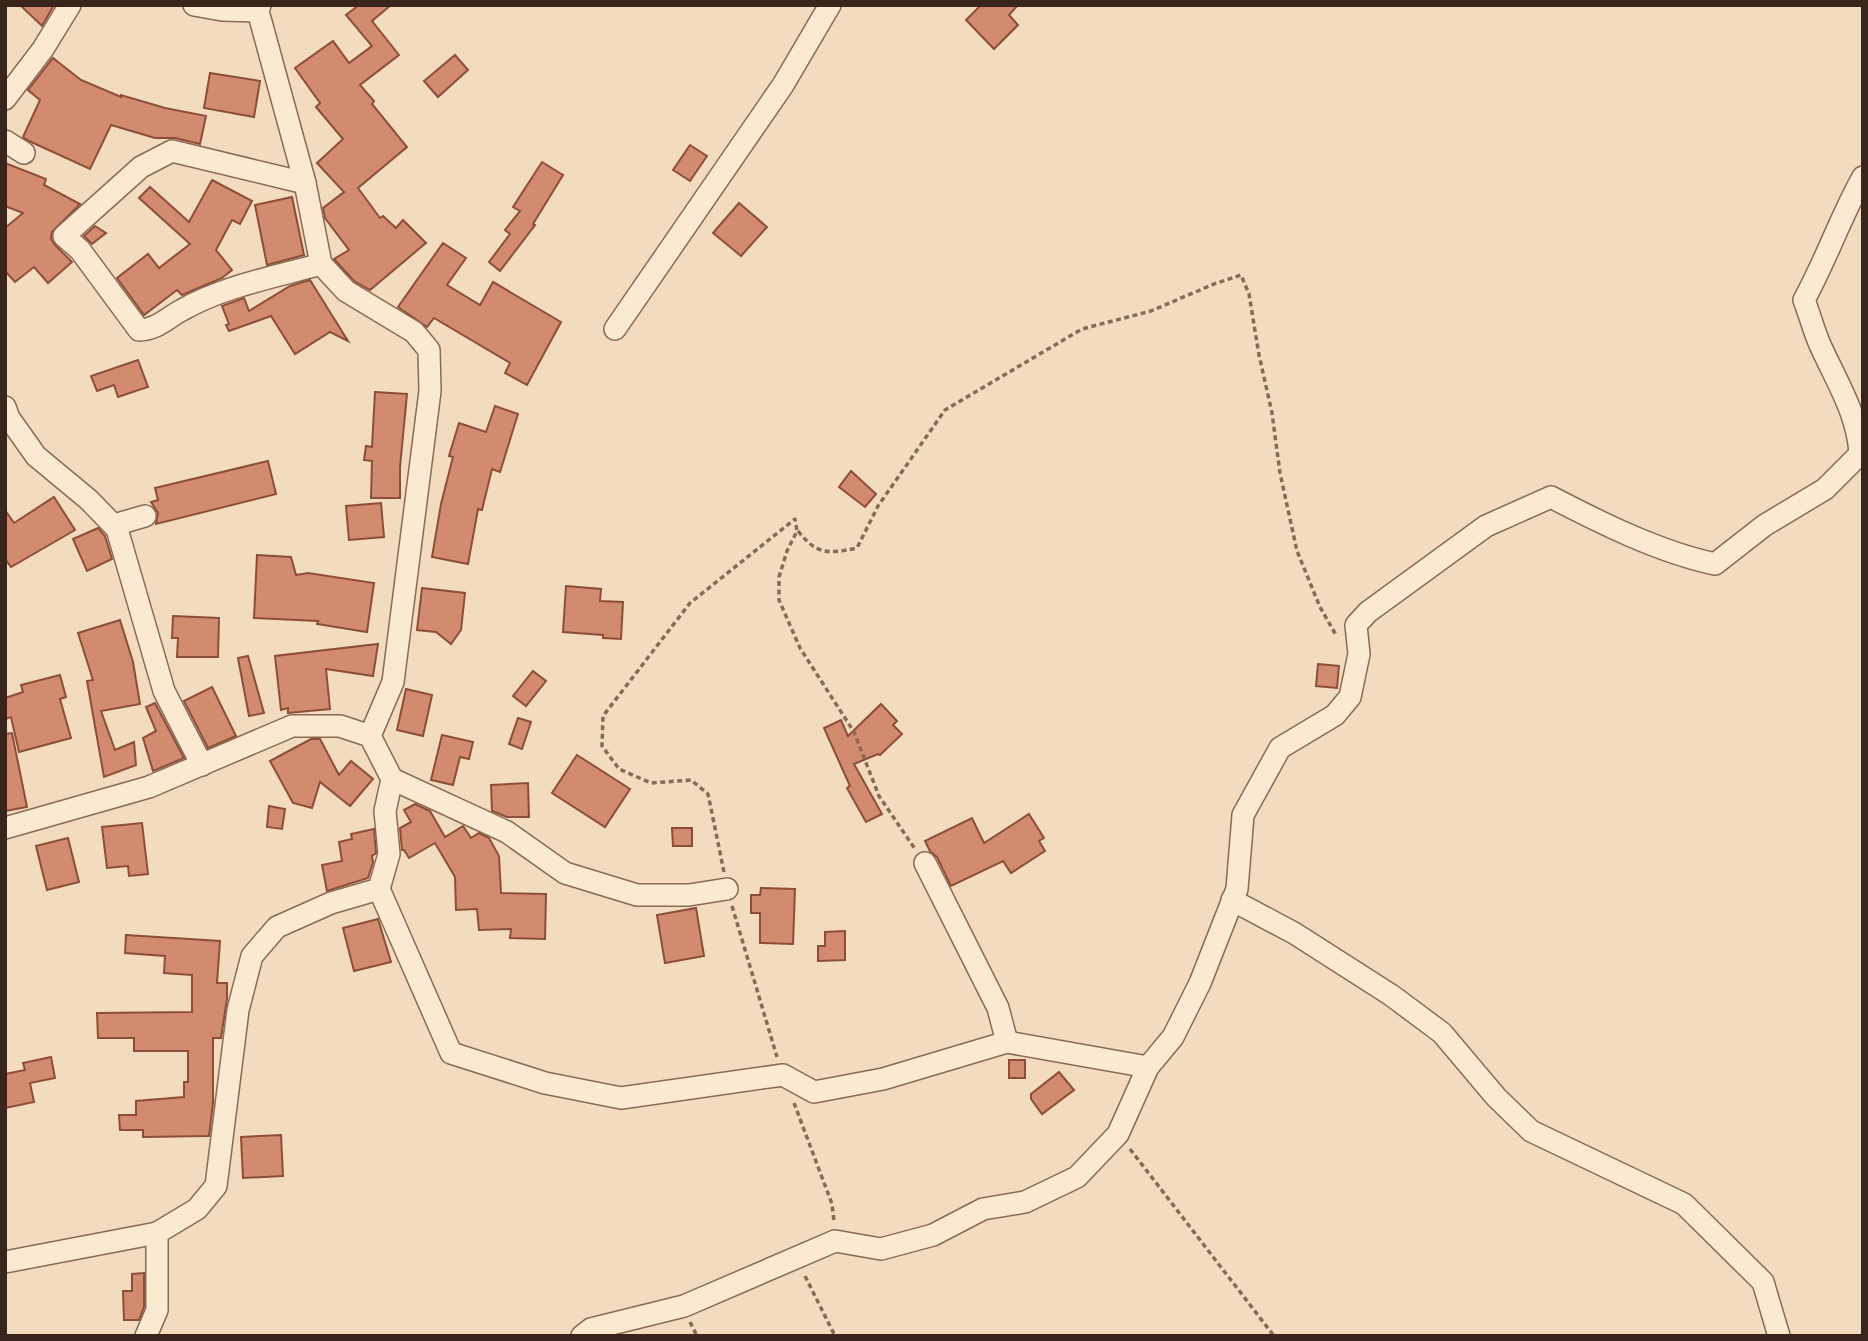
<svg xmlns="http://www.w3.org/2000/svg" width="1868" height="1341" viewBox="0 0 1868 1341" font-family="Bitter,serif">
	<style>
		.building { fill: #d38b70; stroke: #8d4e39; stroke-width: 2 }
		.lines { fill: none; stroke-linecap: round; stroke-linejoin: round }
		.minor-casing { stroke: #8b6a55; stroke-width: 24 }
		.path { stroke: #8b6a55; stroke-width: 3.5; stroke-dasharray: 5 3.5; stroke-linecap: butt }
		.minor { stroke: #fce9d2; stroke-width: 21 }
	</style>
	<rect width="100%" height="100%" fill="#f2dbbe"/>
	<!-- building -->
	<g class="building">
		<path d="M20 5H54L42 26Z"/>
		<path d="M359 5H391L372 21 399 55 360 85 374 101 372 104 407 147 358 188 380 218 383 216 396 228 403 220 426 243 370 290 354 281 334 259 349 250 325 218 323 208 344 192 317 163 343 139 316 107 320 103 295 68 333 41 349 63 372 46 346 15Z"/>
		<path d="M981 5H1018L1009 15 1018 25 994 49 966 20Z"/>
		<path d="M455 55 468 70 438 97 424 81Z"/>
		<path d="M53 58 81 80 121 97V95L165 108 206 116 200 144 175 138H155L111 125 90 169 29 141 23 137 40 100 28 90Z"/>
		<path d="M210 73 260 81 254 117 204 108Z"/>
		<path d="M690 145 707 156 690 181 673 170Z"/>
		<path d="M542 162 563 175 533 224 535 225 500 271 489 262 510 234 505 230 520 211 513 207Z"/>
		<path d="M5 163 46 179 44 185 80 204 52 232 51 239 55 245 72 262 48 283 34 267 15 282 5 271V228L23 213 5 206Z"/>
		<path d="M212 180 252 201 240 224 232 220 216 250 232 270 222 278 182 295 177 290 144 315 117 278 148 254 159 268 190 244 139 198 150 187 189 222Z"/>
		<path d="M292 197 304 255 267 265 255 205Z"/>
		<path d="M739 203 767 227 741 256 713 233Z"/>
		<path d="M95 226 106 233 92 244 84 236Z"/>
		<path d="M443 243 466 258 447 285 480 305 493 282 561 322 527 385 505 373 510 363 434 318 427 327 398 307Z"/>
		<path d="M310 280 348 341 330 332 295 354 271 316 229 331 226 325 229 324 222 306 244 298 249 311 290 286Z"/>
		<path d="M138 360 148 387 118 397 114 385 97 391 91 376Z"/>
		<path d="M375 392 407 394 400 467V498H371L372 461 364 460 366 446 372 447Z"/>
		<path d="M495 406 518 414 500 472 492 469 482 510 478 509 468 564 432 557 441 504 453 457 449 456 459 423 486 432Z"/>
		<path d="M268 461 276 494 156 524 158 513 151 502 158 500 155 488Z"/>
		<path d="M851 471 876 494 865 507 839 487Z"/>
		<path d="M54 497 75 530 11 567 5 559V510L14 523Z"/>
		<path d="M381 503 384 537 349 540 346 506Z"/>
		<path d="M98 528 105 536 112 559 87 571 73 539Z"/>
		<path d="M257 555 291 557 296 575 308 573 374 583 367 632 317 624 318 621 254 618Z"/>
		<path d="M566 586 601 589 600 601 623 602 621 639 603 638V635L563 632Z"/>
		<path d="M422 588 465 593 461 630 451 644 436 632 417 630Z"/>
		<path d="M173 616 219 618 218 657H177L178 638H172Z"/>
		<path d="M120 620 133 662 140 704 101 711 115 750 134 742 136 765 104 777 87 681 93 680 78 633Z"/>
		<path d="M378 644 373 676 326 669 330 709 288 713V708L281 710 275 656Z"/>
		<path d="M248 656 264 713 249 716 238 658Z"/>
		<path d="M1318 664 1339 666 1337 688 1316 686Z"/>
		<path d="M533 671 546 681 526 706 513 696Z"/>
		<path d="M60 675 66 697 60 699 71 738 19 752 11 717 5 719V698L23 692 21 685Z"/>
		<path d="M212 687 236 736 208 748 184 701Z"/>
		<path d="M406 689 432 695 423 736 397 730Z"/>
		<path d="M155 703 184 758 153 771 143 738 156 731 146 707Z"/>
		<path d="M881 704 897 721 893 725 902 734 880 755 878 754 854 764 882 814 866 822 847 788 850 786 824 728 841 720 848 736Z"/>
		<path d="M518 718 531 722 522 749 509 744Z"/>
		<path d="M12 733 27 807 5 811V734Z"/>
		<path d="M442 735 473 742 469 759 460 757 453 785 431 780Z"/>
		<path d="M311 739H320L339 775 351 761 373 779 350 806 320 782 312 808 293 803 270 761Z"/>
		<path d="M577 755 630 789 605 827 552 793Z"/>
		<path d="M528 783 529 817H507L492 811 491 785Z"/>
		<path d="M415 804 430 811 445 837 463 826 471 838 479 833 489 838 499 856 501 893 546 894 545 939 510 938 511 929 479 930 477 909 456 910 455 877 435 843 409 858 404 850H402L400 828 411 822 404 810Z"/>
		<path d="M269 806 285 809 282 829 267 827Z"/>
		<path d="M1029 814 1044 838 1039 841 1045 851 1011 873 1003 861 951 886 937 857 930 851 925 841 972 818 984 843Z"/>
		<path d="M142 823 148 874 129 876 128 866 107 868 102 827Z"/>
		<path d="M672 828H692V846H673Z"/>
		<path d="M374 829 376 853 372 856 373 862 368 878 327 891 322 865 342 861 339 842 352 839 351 834Z"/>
		<path d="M68 838 79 882 47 890 36 846Z"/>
		<path d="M761 888 795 889 793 944 760 943V913H751V895H760Z"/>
		<path d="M696 908 704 956 665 963 657 915Z"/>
		<path d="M378 919 391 962 354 971 343 928Z"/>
		<path d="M845 931V960L818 961V946H825V932Z"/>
		<path d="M126 935 220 941 217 983H227V999L221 1038H213V1103L209 1136 143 1137V1130H120L119 1115H136V1101L184 1097V1082H188V1051H134V1038H98L97 1013 192 1012V975L164 973 165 956 125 953Z"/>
		<path d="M51 1057 55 1078 30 1083 34 1102 5 1108V1074L25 1070 23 1063Z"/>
		<rect x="1009" y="1060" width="16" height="18"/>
		<path d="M1059 1072 1074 1090 1042 1114 1031 1099V1094Z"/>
		<path d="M281 1135 283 1176 243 1178 241 1137Z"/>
		<path d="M144 1273V1307L139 1320H124L123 1291H132V1274Z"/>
	</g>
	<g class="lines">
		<!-- minor casing -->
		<g class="minor-casing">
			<g id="minor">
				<path d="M194 5 222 10 258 11"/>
				<path d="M260 5 258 11 305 183 321 264 346 291 414 332 429 350 430 391 393 682 370 736"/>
				<path d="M5 99 43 49 70 5"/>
				<path d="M5 141 24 153"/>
				<path d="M305 183 172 151 141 167 64 236 80 250 139 330C156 330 167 318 182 310 224 286 275 277 321 264"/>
				<path d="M615 329 783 85 830 5"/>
				<path d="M5 407 9 418 36 456 89 500 117 529 164 691 202 765"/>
				<path d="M114 525 145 516"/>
				<path d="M5 828 149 787 292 726H340L370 736 392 779 507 832 565 873 637 895H689L727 889"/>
				<path d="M925 863 998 1008 1007 1042"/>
				<path d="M379 889 451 1053 545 1083 621 1098 783 1075 814 1092 883 1079 1007 1042 1148 1067"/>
				<path d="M1232 900 1294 933 1391 995 1442 1033 1496 1097 1531 1131 1684 1204 1763 1282 1779 1336"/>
				<path d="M5 1262 157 1233"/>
				<path d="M146 1336 157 1310V1233L197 1209 216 1186 238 1010 252 956 277 927 331 903 379 889 389 854 385 811 392 779"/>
				<path d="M582 1336 591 1329 684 1306 835 1241 881 1249 933 1235 983 1209 1025 1202 1077 1177 1118 1134 1148 1067 1173 1037 1200 983 1237 889 1243 815 1280 748 1335 715 1350 697 1359 654 1356 625 1368 612 1486 526 1551 497C1601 523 1659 552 1715 564L1765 525 1825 489 1860 454C1858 415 1837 382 1821 347 1814 332 1810 315 1804 300 1826 260 1841 216 1863 177"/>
			</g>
		</g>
		<!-- path -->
		<g class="path">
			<path d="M798 531C817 555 828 554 857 548L878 506 945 410 1082 329 1151 311 1214 284 1241 275 1249 294 1259 355 1272 413 1280 473 1297 551 1320 607 1336 635"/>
			<path d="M724 872 708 794 691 780 651 783 619 769 602 746 603 716 690 603 795 519 797 531 787 551 779 577V600L800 648 854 732 879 796 915 849"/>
			<path d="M732 906 777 1057"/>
			<path d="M794 1103 832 1204 834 1221"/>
			<path d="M1130 1149 1274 1336"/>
			<path d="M805 1276 835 1336"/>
			<path d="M690 1322 697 1336"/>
		</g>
		<!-- minor -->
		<use href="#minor" class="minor"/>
	</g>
	<!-- border -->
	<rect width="1868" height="1341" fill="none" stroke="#39251b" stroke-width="14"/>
</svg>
